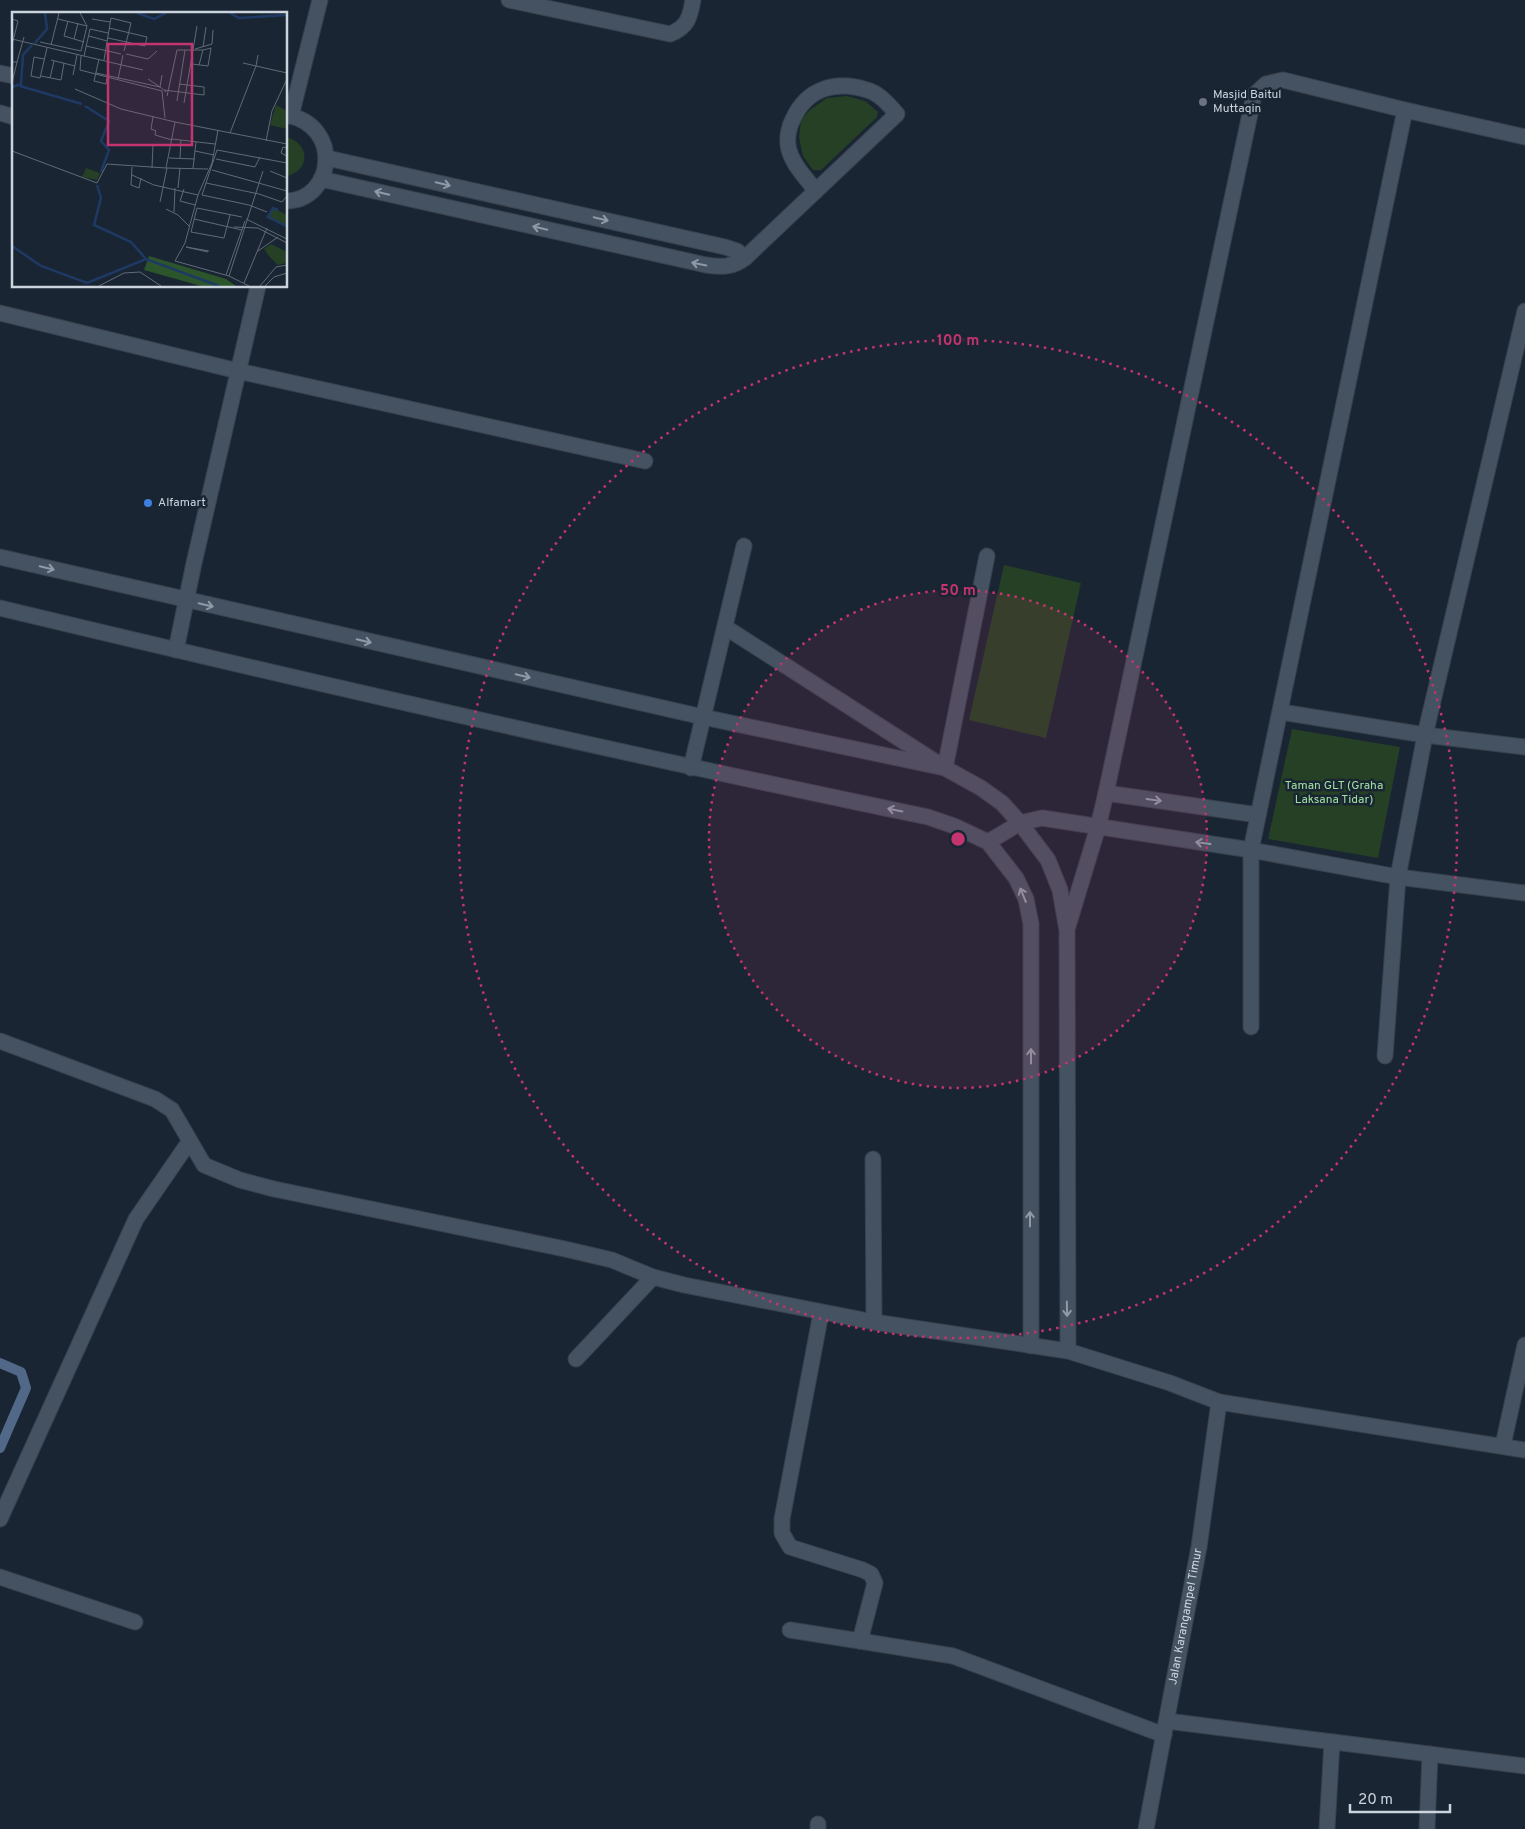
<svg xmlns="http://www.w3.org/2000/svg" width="1525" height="1829" viewBox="0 0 1525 1829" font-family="Overpass,sans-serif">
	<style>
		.green { fill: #254024 }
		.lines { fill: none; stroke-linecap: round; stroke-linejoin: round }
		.stream { stroke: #526889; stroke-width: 10 }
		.minor-casing { stroke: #38414d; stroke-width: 17 }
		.minor { stroke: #445261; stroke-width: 15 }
		.oneway { stroke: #8f9aa6 }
		.ring { fill: none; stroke: #c4346f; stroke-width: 2.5; stroke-dasharray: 2.5 5 }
		.worship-dot { fill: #6b7280; stroke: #192533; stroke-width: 2 }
		.shop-dot { fill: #3f7fe0; stroke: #192533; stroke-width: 2 }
		.labels { text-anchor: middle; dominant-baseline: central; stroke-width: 5; stroke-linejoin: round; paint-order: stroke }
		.poi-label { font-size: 12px; fill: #ccd4de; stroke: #192533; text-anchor: start }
		.park-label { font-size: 12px; fill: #a0e09e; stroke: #192533 }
		.street-label { font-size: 12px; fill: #ccd4de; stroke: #192533 }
		.inset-river { fill: none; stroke: #1e3a64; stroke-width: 2.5 }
		.inset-road { fill: none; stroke: #616b77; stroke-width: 1 }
		.view { fill: #c4346f; fill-opacity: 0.15; stroke: #c4346f; stroke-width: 2.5 }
		.inset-edge { fill: none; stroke: #ccd4de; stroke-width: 2.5 }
		.centre { fill: #c4346f; stroke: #192533; stroke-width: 2.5 }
		.ring-label { font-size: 15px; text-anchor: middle; font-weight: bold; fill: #c4346f; stroke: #192533; stroke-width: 5; stroke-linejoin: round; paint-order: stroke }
	</style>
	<rect width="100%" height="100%" fill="#192533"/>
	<!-- green -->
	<g class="green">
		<path d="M847 96 865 101 878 112 877 117 821 170H813L803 156 799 137 801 120 810 110 827 98Z"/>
		<path d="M286 137C310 143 311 170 287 176Z"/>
		<path d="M1004 565 1081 583 1046 738 969 720Z"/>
		<path d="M1292 729 1400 747 1378 858 1268 839Z"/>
	</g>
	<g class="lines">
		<!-- stream -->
		<path class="stream" d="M0 1363 21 1372 26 1388 0 1448"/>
		<!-- minor casing -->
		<g class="minor-casing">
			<g id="minor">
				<path d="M509 0 670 34C688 27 690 17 693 0"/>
				<path d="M0 73 14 76"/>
				<path d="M0 113 14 117"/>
				<path d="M286 115C344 125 334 201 286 201"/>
				<path d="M291 116 320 0"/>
				<path d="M327 158 725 247 737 251 745 258"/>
				<path d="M321 179 706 265C720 267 733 268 745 258L897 114C889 105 879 93 867 90 836 80 807 88 793 119 789 126 787 137 788 145 790 162 806 178 816 191"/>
				<path d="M0 313 238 371 645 461"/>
				<path d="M0 557 703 717 945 768 981 788 1002 803 1020 823 1048 860 1060 890 1067 930 1068 1351"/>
				<path d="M0 608C309 682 618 753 928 817L954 826 988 842 1016 878 1026 899 1031 924V1346"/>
				<path d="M725 627 945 768 987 556"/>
				<path d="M176 650 194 563 258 286"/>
				<path d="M1281 712 1425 735 1525 747"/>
				<path d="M691 768 744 546"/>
				<path d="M1106 793 1258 815"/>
				<path d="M988 842 1020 823 1042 818 1251 850 1398 877 1525 893"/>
				<path d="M1068 926 1098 827 1106 793 1254 95 1266 84 1283 80 1405 110"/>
				<path d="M1251 1027V850L1405 110 1525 137"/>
				<path d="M0 1041 155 1099 172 1110 204 1165 240 1180 274 1189 565 1249 612 1260 653 1277 684 1285 874 1322 1068 1351 1170 1383 1219 1402"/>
				<path d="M1385 1056 1398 877 1425 735 1525 311"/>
				<path d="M873 1159 874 1322"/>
				<path d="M821 1313 782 1519V1533L790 1547 863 1570 871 1574 875 1583 860 1641 953 1656 1164 1735"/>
				<path d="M576 1359 653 1277"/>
				<path d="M1503 1445 1525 1345"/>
				<path d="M0 1519 136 1219 189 1142"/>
				<path d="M0 1577 135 1622"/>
				<path d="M790 1630 860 1641"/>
				<path d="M1167 1721 1525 1766"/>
				<path d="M818 1829V1824"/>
				<path id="s1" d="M1146 1829 1199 1547 1219 1402 1525 1450"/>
				<path d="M1327 1829 1332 1742"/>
				<path d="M1427 1829 1430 1754"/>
			</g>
		</g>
		<!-- minor -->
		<use href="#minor" class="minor"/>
	</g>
	<!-- one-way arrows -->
	<defs><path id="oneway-shaft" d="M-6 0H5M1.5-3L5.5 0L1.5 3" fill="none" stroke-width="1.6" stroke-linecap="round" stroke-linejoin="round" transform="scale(1.25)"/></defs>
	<g class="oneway">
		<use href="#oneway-shaft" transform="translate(443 184) rotate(13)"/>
		<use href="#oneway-shaft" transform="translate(382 193) rotate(-167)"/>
		<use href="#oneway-shaft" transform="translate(601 219) rotate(13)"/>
		<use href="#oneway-shaft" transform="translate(540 228) rotate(-167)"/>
		<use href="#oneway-shaft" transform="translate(699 264) rotate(-168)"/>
		<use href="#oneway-shaft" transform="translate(47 568) rotate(13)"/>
		<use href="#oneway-shaft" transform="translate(206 605) rotate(13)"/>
		<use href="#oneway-shaft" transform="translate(364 641) rotate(13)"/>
		<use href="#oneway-shaft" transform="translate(523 676) rotate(13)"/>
		<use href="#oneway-shaft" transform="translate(1154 800) rotate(8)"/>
		<use href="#oneway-shaft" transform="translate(895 810) rotate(-168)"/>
		<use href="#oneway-shaft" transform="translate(1203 843) rotate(-172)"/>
		<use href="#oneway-shaft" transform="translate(1023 895) rotate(-112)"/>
		<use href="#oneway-shaft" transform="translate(1031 1056) rotate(-90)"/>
		<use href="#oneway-shaft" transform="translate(1030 1219) rotate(-90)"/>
		<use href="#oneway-shaft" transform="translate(1067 1309) rotate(89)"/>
	</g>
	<!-- distance rings -->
	<circle cx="958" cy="839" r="249" fill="#c4346f" fill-opacity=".12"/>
	<g class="ring">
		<circle cx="958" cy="839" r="249"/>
		<circle cx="958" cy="839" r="499"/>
	</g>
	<!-- markers -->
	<circle class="worship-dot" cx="1203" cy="102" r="5"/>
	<circle class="shop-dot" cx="148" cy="503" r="5"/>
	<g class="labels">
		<!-- poi labels -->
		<g class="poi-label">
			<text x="1213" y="95">Masjid Baitul<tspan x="1213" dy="14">Muttaqin</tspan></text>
			<text x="158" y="503">Alfamart</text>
		</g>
		<!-- park labels -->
		<g class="park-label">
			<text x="1334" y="786">Taman GLT (Graha<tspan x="1334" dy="14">Laksana Tidar)</tspan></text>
		</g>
		<!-- street labels -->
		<g class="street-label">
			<text stroke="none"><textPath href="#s1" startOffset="216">Jalan Karangampel Timur</textPath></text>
		</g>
	</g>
	<!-- overview -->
	<g transform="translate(12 12)">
		<rect width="275" height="275" fill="#192533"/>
		<path d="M74 156 88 161 85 168 70 165ZM261 196 275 203 274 214 256 205ZM259 232 275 240V251L266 253 257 244 252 237Z" fill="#254024"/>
		<path d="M137 244 214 267 224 274H189L132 258Z" fill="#2c552c"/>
		<path d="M264 93 275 99V117L258 113Z" fill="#254024"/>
		<path class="inset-river" d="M125 1 142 7 154 1M218 1 227 6 275 3M23 31 35 17 33 1M8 74 70 92M0 75 9 72 11 43 20 33M73 94 97 109 89 129 97 138 89 160M85 173 89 186 82 213 119 230 134 247M266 198 261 196 256 205 274 214M0 234 29 254 75 271 134 247 207 274"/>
		<path class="inset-road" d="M0 7 6 9 0 33M46 7 75 14M80 7 98 10M56 9 52 24 72 30M77 24 95 29M96 26 133 34 135 25 97 16M0 27 131 58M62 27 66 11M28 30 69 39 75 14 68 1M39 33 47 1M74 34 109 42M191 35 194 15M183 37 200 32 201 18M114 42 136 47 145 39M69 44 68 58 150 79 153 106M72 44 78 17 96 21M32 47 22 45 19 64 28 66 35 36M87 47 82 69 94 72 95 66M39 48 63 54M92 48 99 6 119 11 112 39M0 50H5L12 25M231 51 244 54 246 43M180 52 196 54 199 36 191 38M84 61 148 75 154 80M61 63 65 43M29 64 49 68 52 51M38 66 42 49M106 67 111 43M136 67 148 75 150 63M0 71 5 50M63 77 109 97 163 110M152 78 192 83V75L167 72M155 84 165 38H173M165 89 173 38H191L187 53M172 91 185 14M141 105 139 117 144 119 143 123 160 128M206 118 200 151 186 183 173 231 163 249 217 264 237 274M218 121 244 54 275 61M160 127 203 132M254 129 260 99 275 67M275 136 271 135 269 141 275 144M0 139 85 171 95 152 154 156 163 110 275 132M183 139 202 143M157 146 183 147M168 146 169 128M204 147 243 155 248 145M120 155 119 173 127 176 129 166M140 156 141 133M154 156 196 157M181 156 184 130M200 158 275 179M258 159 275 166M120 163 142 173 186 183M194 171 247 182 270 190 275 184M166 176 168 156M172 177 168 189 183 193M148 190 155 156M154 197 166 203 177 214M162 200 163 176M255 200 237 193 190 183 205 138 275 151M218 203 212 226 179 220 185 196 230 205M182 207 230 218M234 207 275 227M222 215 246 216 275 231M246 239 266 225M196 240 174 235 197 239M214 263 233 209M217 264 251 159M232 271 255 216M87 274 112 261 128 260 149 274M248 274 264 255 275 253M253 274 262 265 275 261"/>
		<path class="view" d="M96 32H180V133H96Z"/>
		<rect width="275" height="275" class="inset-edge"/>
	</g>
	<circle cx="958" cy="839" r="8" class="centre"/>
	<g class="ring-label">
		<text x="958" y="345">100 m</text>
		<text x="958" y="595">50 m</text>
	</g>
	<!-- scale -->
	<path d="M1350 1804v8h100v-8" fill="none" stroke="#ccd4de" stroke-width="2.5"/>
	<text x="1358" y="1804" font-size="15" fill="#ccd4de" stroke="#192533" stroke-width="4" paint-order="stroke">20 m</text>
</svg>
